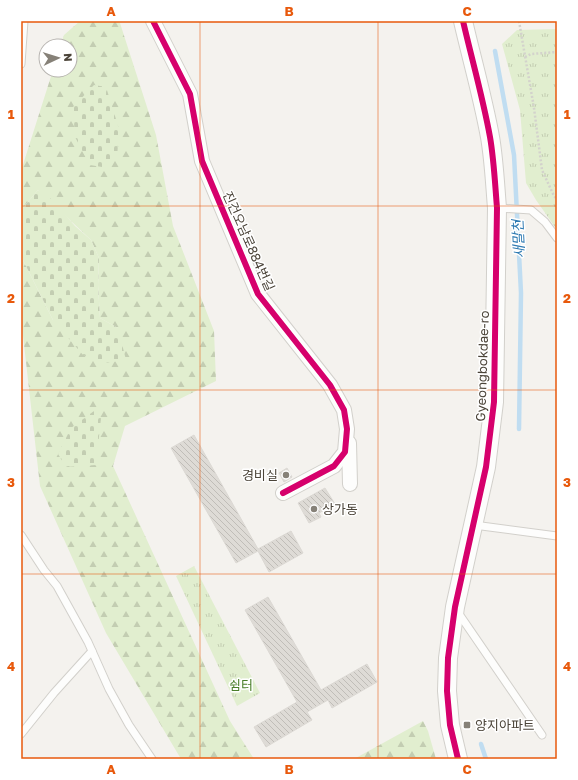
<svg xmlns="http://www.w3.org/2000/svg" width="578" height="780" viewBox="0 0 578 780" font-family="'Golos Text','Noto Sans KR',sans-serif">
	<style>
		.grass { fill: url(#grass-tufts) }
		.forest { fill: url(#forest-firs) }
		.cemetery { fill: url(#cemetery-stones) }
		.lines { fill: none; stroke-linecap: round; stroke-linejoin: round }
		.stream { stroke: #c0ddf1; stroke-width: 4.5 }
		.building { fill: url(#building-back-hatch); stroke: #dcd9d4 }
		.service-casing { stroke: #d2d0cb; stroke-width: 9 }
		.minor-casing { stroke: #d2d0cb; stroke-width: 16 }
		.tertiary-casing { stroke: #d2d0cb; stroke-width: 20 }
		.path { stroke: #d3d2cc; stroke-width: 2.5; stroke-dasharray: 2 2; stroke-linecap: butt }
		.service { stroke: #fdfdfc; stroke-width: 7 }
		.minor { stroke: #fdfdfc; stroke-width: 14 }
		.tertiary { stroke: #fdfdfc; stroke-width: 18 }
		.cycleway-casing { stroke: #fff; stroke-width: 8 }
		.cycleway { stroke: #d6006c; stroke-width: 6 }
		.grid { fill: none; stroke: #e8590c; stroke-width: 1; stroke-opacity: 0.55 }
		.poi-dot { fill: #868178; stroke: #fff; stroke-width: 1.5 }
		.labels { text-anchor: middle; dominant-baseline: central; stroke-width: 3; stroke-linejoin: round; paint-order: stroke }
		.street-label { font-size: 13px; fill: #4b4439; stroke: #fff }
		.poi-label { font-size: 13px; fill: #4b4439; stroke: #fff; text-anchor: start }
		.park-label { font-size: 13px; fill: #4a7f2a; stroke: #fff }
		.water-label { font-size: 14px; font-style: italic; fill: #2e7ab2; stroke: #fff }
		.neatline { fill: none; stroke: #e8590c; stroke-width: 1.5 }
		.grid-label { font-size: 13px; text-anchor: middle; font-weight: bold; fill: #e8590c }
	</style>
	<defs>
		<pattern id="grass-tufts" width="24" height="20" patternUnits="userSpaceOnUse"><rect width="24" height="20" fill="#e1eecf"/><path d="M3 7l-1-3M5 7V3M7 7l1-3M15 17l-1-3M17 17v-4M19 17l1-3" fill="none" stroke="#c3cdb2"/></pattern>
		<pattern id="forest-firs" width="22" height="20" patternUnits="userSpaceOnUse"><rect width="22" height="20" fill="#e1eecf"/><path d="M5 1l3.5 6h-7zM16 11l3.5 6h-7z" fill="#c3cdb2"/></pattern>
		<pattern id="cemetery-stones" width="16" height="16" patternUnits="userSpaceOnUse"><rect width="16" height="16" fill="#e1eecf"/><path d="M2 7V4a2 2 0 0 1 4 0v3zM10 15v-3a2 2 0 0 1 4 0v3z" fill="#c3cdb2"/></pattern>
		<pattern id="building-back-hatch" width="6" height="6" patternUnits="userSpaceOnUse"><rect width="6" height="6" fill="#dedbd6"/><path d="M-1 5l2 2M0 0l6 6M5-1l2 2" fill="none" stroke="#c0bdb8"/></pattern>
	</defs>
	<rect width="100%" height="100%" fill="#f4f2ee"/>
	<!-- grass -->
	<g class="grass">
		<path d="M557 29V228L555 227 536 200 526 183 520 110 502 44 517 30Z"/>
		<path d="M194 566 260 693 237 706 176 576Z"/>
	</g>
	<!-- forest -->
	<g class="forest">
		<path d="M80 21H116L120 23 156 135 173 226 214 331 216 381 125 426 113 466 230 721 254 759H181L106 633 40 486 21 318V256L53 320 118 328 100 318 98 285 99 258 91 240 38 190 21 210V171L53 70H70V46H60L64 35Z"/>
		<path d="M423 721 428 731 436 759H354Z"/>
	</g>
	<!-- cemetery -->
	<g class="cemetery">
		<path d="M94 85 106 87 119 129 117 158 102 167 90 165 75 137 73 107Z"/>
		<path d="M38 190 51 199 75 226 91 240 99 258 98 285 100 318 118 328 126 360 104 363 83 355 53 320 21 256V210Z"/>
		<path d="M94 411 101 418 96 465 66 467 58 454 71 428Z"/>
	</g>
	<g class="lines">
		<!-- stream -->
		<g class="stream">
			<path d="M495 51 514 155 521 293 519 429"/>
			<path d="M481 744 486 759"/>
		</g>
	</g>
	<!-- building -->
	<g class="building">
		<path d="M194 435 258 549 291 531 303 553 269 572 258 551 236 563 171 448Z"/>
		<path d="M287 468 292 477 284 482 279 473Z"/>
		<path d="M325 488 335 504 319 513 321 517 309 523 298 503Z"/>
		<path d="M268 597 321 690 367 664 377 682 332 708 328 700 307 712 312 720 266 747 254 727 297 702 245 610Z"/>
	</g>
	<g class="lines">
		<!-- service casing -->
		<g class="service-casing">
			<g id="service">
				<path d="M21 64 24 21"/>
				<path d="M498 208 531 210 545 222 557 238"/>
				<path d="M474 525 557 536"/>
				<path d="M21 535 44 570 57 586 88 642 109 689 129 725 152 759"/>
				<path d="M457 611 542 735"/>
				<path d="M21 734 54 693 92 651"/>
			</g>
		</g>
		<!-- minor casing -->
		<g class="minor-casing">
			<g id="minor">
				<path d="M153 21 190 94 202 161 258 294 330 385 344 410 347 429 345 452 334 466 283 493"/>
				<path d="M349 443 350 484"/>
			</g>
		</g>
		<!-- tertiary casing -->
		<g class="tertiary-casing">
			<path id="tertiary" d="M458 759 450 725 447 691 448 658 455 607 486 467 494 402 497 208C495 184 494 160 490 137 483 98 472 60 463 21"/>
		</g>
		<!-- path -->
		<g class="path">
			<path d="M519 21 534 108 542 170 554 196 557 199"/>
			<path d="M525 57 531 54 557 52"/>
		</g>
		<!-- service -->
		<use href="#service" class="service"/>
		<!-- minor -->
		<use href="#minor" class="minor"/>
		<!-- tertiary -->
		<use href="#tertiary" class="tertiary"/>
		<!-- cycleway casing -->
		<g class="cycleway-casing">
			<g id="cycleway">
				<path d="M153 21 190 94 202 161 258 294 330 385 344 410 347 429 345 452 334 466 283 493"/>
				<path d="M458 759 450 725 447 691 448 658 455 607 486 467 494 402 497 208C495 184 494 160 490 137 483 98 472 60 463 21"/>
			</g>
		</g>
		<!-- cycleway -->
		<use href="#cycleway" class="cycleway"/>
	</g>
	<!-- grid -->
	<path class="grid" d="M200 21V759M378 21V759M21 206H557M21 390H557M21 574H557"/>
	<!-- markers -->
	<g class="poi-dot">
		<circle cx="286" cy="475" r="4"/>
		<circle cx="314" cy="509" r="4"/>
		<rect x="463" y="721" width="8" height="8" rx="2"/>
	</g>
	<g class="labels">
		<!-- street labels -->
		<g class="street-label">
			<text transform="translate(249 241) rotate(66)">진건오남로884번길</text>
			<text transform="translate(482 366) rotate(-88)">Gyeongbokdae-ro</text>
		</g>
		<!-- poi labels -->
		<g class="poi-label">
			<text x="278" y="475" text-anchor="end">경비실</text>
			<text x="322" y="509">상가동</text>
			<text x="475" y="725">양지아파트</text>
		</g>
		<!-- park labels -->
		<g class="park-label">
			<text x="241" y="685">쉼터</text>
		</g>
		<!-- water labels -->
		<g class="water-label">
			<text transform="translate(518 239) rotate(-93)">새말천</text>
		</g>
	</g>
	<!-- border -->
	<rect width="578" height="780" fill="none" stroke="#ffffff" stroke-width="44"/>
	<!-- north arrow -->
	<g transform="translate(58 58) rotate(86)"><circle r="19" fill="#ffffff" stroke="#b7b4b0"/>
	<path d="M0-3L7 15L0 10L-7 15Z" fill="#868178"/>
	<text y="-6" font-size="11" font-weight="bold" text-anchor="middle" fill="#4b4439">N</text>
	</g>
	<rect x="22" y="22" width="534" height="736" class="neatline"/>
	<g class="grid-label">
		<text x="111" y="16">A</text>
		<text x="289" y="16">B</text>
		<text x="467" y="16">C</text>
		<text x="11" y="119">1</text>
		<text x="567" y="119">1</text>
		<text x="11" y="303">2</text>
		<text x="567" y="303">2</text>
		<text x="11" y="487">3</text>
		<text x="567" y="487">3</text>
		<text x="11" y="671">4</text>
		<text x="567" y="671">4</text>
		<text x="111" y="774">A</text>
		<text x="289" y="774">B</text>
		<text x="467" y="774">C</text>
	</g>
</svg>
